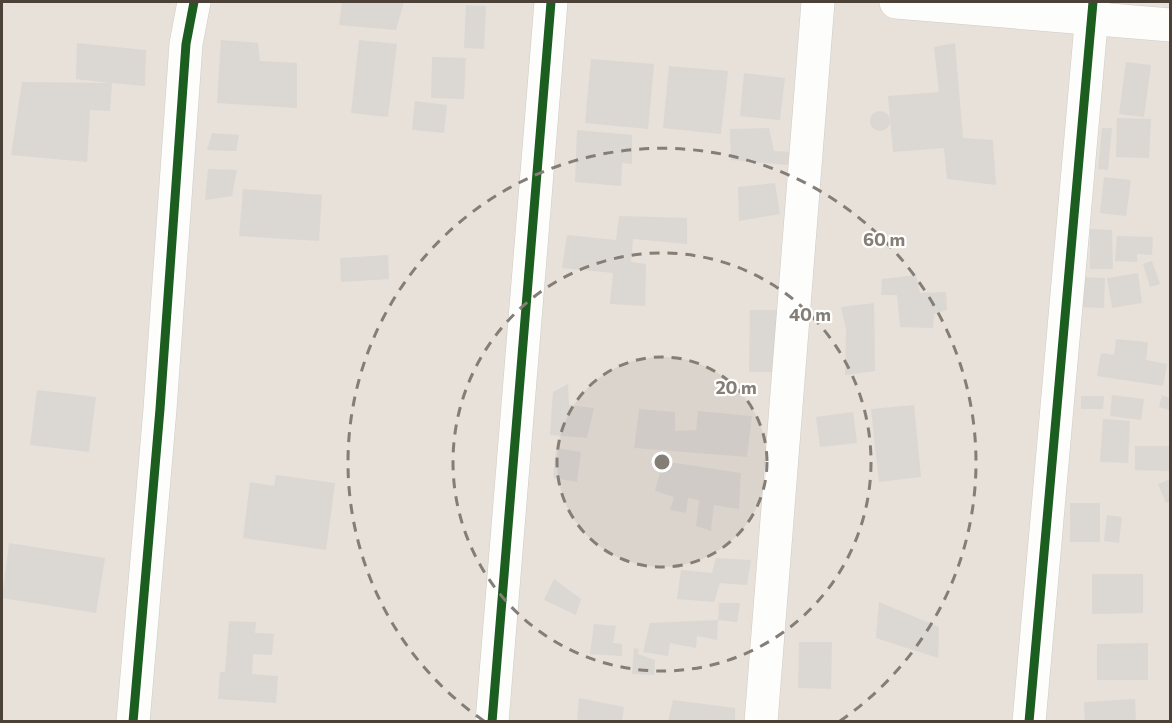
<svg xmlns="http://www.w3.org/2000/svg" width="1172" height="723" viewBox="0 0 1172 723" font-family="Commissioner,sans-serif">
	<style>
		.residential { fill: #e7e1d9 }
		.building { fill: #dbd7d2 }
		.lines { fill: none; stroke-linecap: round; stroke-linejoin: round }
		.street-casing { stroke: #cfcbc6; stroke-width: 34 }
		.street { stroke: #fdfdfc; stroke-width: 33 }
		.cycleway-casing { stroke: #fff; stroke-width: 13 }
		.cycleway { stroke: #1b5e20; stroke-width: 9 }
		.ring { fill: none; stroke: #857e76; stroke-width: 3; stroke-dasharray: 10 8 }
		.centre { fill: #857e76; stroke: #fff; stroke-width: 3 }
		.ring-label { font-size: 18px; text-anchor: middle; font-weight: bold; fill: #857e76; stroke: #fff; stroke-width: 4.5; stroke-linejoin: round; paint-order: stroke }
	</style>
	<rect width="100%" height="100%" fill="#f2f0ec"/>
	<!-- residential -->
	<rect class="residential" x="2" y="2" width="1168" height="719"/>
	<!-- building -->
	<g class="building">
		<path d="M342 2H404L396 30 339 25Z"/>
		<path d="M466 5 486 6 484 49 464 48Z"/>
		<path d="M221 40 258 43 260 61 297 63V108L217 103Z"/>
		<path d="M359 40 397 44 388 117 351 113Z"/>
		<path d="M77 43 146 50 145 86 112 83 110 111 90 110 87 162 11 155 22 82 109 83 76 79Z"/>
		<path d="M955 43 963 138 993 140 996 185 947 179 944 148 893 152 888 96 939 92 934 47Z"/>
		<path d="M432 57 466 58 464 99 431 98Z"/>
		<path d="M591 59 654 64 648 129 585 123Z"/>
		<path d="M1126 62 1151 65 1144 117 1119 114Z"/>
		<path d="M669 66 728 71 721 134 663 128Z"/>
		<path d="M744 73 785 78 780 120 740 116Z"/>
		<path d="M415 101 447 105 444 133 412 130Z"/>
		<circle cx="880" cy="121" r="10"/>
		<path d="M1117 118 1151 119 1149 158 1116 157Z"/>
		<path d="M769 128 774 151 791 152 788 165 731 160 730 129Z"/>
		<path d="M1102 128H1112L1108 170 1098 169Z"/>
		<path d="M577 130 632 135V164L622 163 621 186 575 182Z"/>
		<path d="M212 133 239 135 236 151 207 150Z"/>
		<path d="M208 169 237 170 232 196 205 200Z"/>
		<path d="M1104 177 1131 180 1126 216 1100 213Z"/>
		<path d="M775 183 780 214 739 221 738 187Z"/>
		<path d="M243 189 322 195 319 241 239 236Z"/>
		<path d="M619 216 687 218V244L633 239 631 262 646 264 645 306 610 304 613 273 562 268 567 235 616 240Z"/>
		<path d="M1090 229 1112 230 1113 269H1090Z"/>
		<path d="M1117 236 1153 237 1152 255 1137 254V262L1115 261Z"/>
		<path d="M388 255 389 279 341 282 340 258Z"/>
		<path d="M1152 261 1160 284 1150 287 1143 264Z"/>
		<path d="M1138 273 1142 303 1112 308 1107 278Z"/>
		<path d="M916 275 920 293 946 292 947 310 934 314 933 328 900 327 897 295H881L882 279Z"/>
		<path d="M1078 277 1105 278 1104 308 1077 307Z"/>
		<path d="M874 303 875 371 845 375 846 329 841 307Z"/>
		<path d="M750 310H779L778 372H749Z"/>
		<path d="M1116 339 1148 342 1146 360 1167 364 1163 386 1097 376 1101 353 1114 355Z"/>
		<path d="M568 384 569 405 594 408 587 438 550 435 553 392Z"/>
		<path d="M37 390 96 397 89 452 30 445Z"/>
		<path d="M1112 395 1144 399 1141 420 1110 416Z"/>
		<path d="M1162 395 1170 398V410L1159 407Z"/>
		<path d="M1081 396H1104L1103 409H1081Z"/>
		<path d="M914 405 921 477 879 482 871 409Z"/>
		<path d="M639 409 675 412V431L696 430 698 411 752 416 747 457 634 448Z"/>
		<path d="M853 412 857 443 820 447 816 417Z"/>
		<path d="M1103 419 1130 421 1128 463 1100 462Z"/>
		<path d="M1135 446H1170V471L1135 470Z"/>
		<path d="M556 448 581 452 577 482 553 478Z"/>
		<path d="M663 461 741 473 739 509 714 505 711 531 696 526 699 500 688 498 686 513 670 510 674 497 655 491Z"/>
		<path d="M276 475 335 483 326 550 243 538 250 482 274 486Z"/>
		<path d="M1170 479V502L1166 503 1158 484Z"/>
		<rect x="1070" y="503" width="30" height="39"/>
		<path d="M1107 515 1122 517 1119 543 1104 541Z"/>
		<path d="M9 543 105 558 96 613 2 598Z"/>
		<path d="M716 558 751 560 747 585 720 583 714 602 677 599 681 570 712 573Z"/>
		<path d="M1092 574H1143V613L1092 614Z"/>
		<path d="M554 579 581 599 576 615 544 600Z"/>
		<path d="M879 602 939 627 938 658 876 638Z"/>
		<path d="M719 603H740L737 622 718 620Z"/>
		<path d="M718 620 717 640 697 636 696 648 670 643 668 656 643 652 650 623Z"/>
		<path d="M229 621 256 622 255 633 274 634 272 655 253 654 252 674 278 676 276 703 218 699 220 672H225Z"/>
		<path d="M594 624 616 626 613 643 622 644V656L590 654Z"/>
		<path d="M799 642H832L831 689 798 688Z"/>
		<path d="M1148 643V680H1097V644Z"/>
		<path d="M634 648 639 649 638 654 655 660 654 675 632 674Z"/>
		<path d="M579 698 624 707 622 722H577Z"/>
		<path d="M1135 699 1136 722H1085L1084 702Z"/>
		<path d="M673 700 735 708V722H668Z"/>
	</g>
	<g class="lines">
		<!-- street casing -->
		<g class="street-casing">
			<g id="street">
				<path d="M896 2 1170 25"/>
				<path d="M133 722 160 409 186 44 194 2"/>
				<path d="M492 722 551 2"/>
				<path d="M761 722 818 2"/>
				<path d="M1029 722 1093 2"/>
			</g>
		</g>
		<!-- street -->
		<use href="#street" class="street"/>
		<!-- cycleway casing -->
		<g class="cycleway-casing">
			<g id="cycleway">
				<path d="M133 722 160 409 186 44 194 2"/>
				<path d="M492 722 551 2"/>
				<path d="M1029 722 1093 2"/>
			</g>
		</g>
		<!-- cycleway -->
		<use href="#cycleway" class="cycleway"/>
	</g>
	<!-- distance rings -->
	<circle cx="662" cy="462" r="105" fill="#857e76" fill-opacity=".12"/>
	<g class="ring">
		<circle cx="662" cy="462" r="105"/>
		<circle cx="662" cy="462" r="209"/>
		<path d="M484 721A314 314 0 1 1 840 721"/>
	</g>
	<circle cx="662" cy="462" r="9" class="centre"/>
	<g class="ring-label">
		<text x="884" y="246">60 m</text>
		<text x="810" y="321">40 m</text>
		<text x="736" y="394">20 m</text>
	</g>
	<!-- border -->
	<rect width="1172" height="723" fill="none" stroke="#4b4136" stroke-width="6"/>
</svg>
